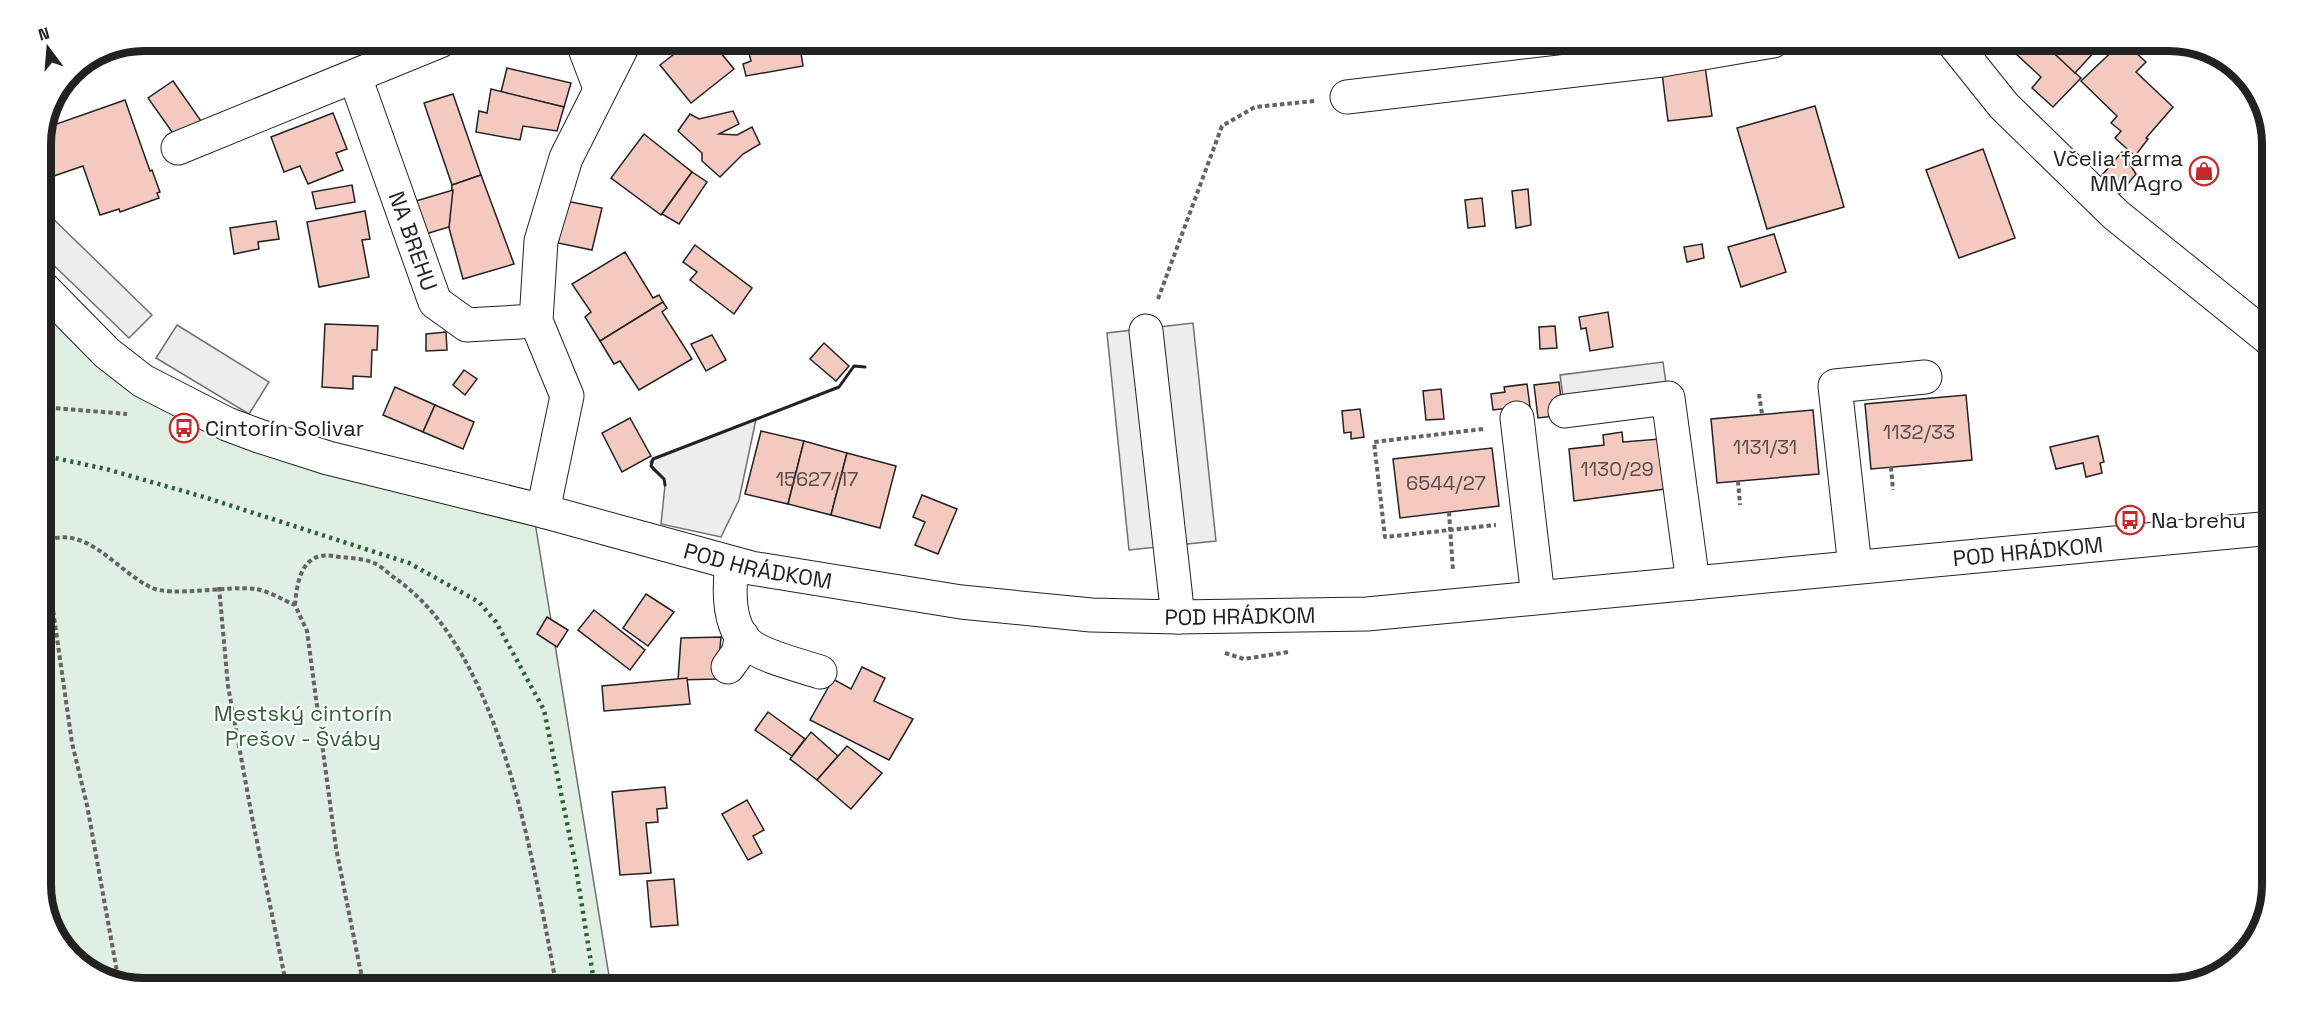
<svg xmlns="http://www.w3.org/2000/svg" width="2313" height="1029" viewBox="0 0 2313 1029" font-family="'Space Grotesk',sans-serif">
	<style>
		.green { fill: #e0efe3; stroke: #6f6f6f; stroke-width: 1.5 }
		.parking { fill: #ededed; stroke: #6f6f6f; stroke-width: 1.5 }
		.building { fill: #f3c9c0; stroke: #222; stroke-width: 1.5 }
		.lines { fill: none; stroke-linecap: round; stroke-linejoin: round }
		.minor-casing { stroke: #222; stroke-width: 35 }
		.path { stroke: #646464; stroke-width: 4; stroke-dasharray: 4.5 3; stroke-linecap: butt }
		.minor { stroke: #fff; stroke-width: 33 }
		.hedge { stroke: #2f5e38; stroke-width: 4.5; stroke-dasharray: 3 4.5; stroke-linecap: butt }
		.wall { stroke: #222; stroke-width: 3 }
		.labels { text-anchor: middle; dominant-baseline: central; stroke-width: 4.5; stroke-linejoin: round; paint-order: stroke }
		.number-label { font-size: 20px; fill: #564c4a }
		.poi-label { font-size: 22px; fill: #222; stroke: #fff; text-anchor: start }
		.street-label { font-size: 22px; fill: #222; stroke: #fff }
		.park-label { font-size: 22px; fill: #2f5e38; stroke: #fff }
		.rim { fill: none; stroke: #222; stroke-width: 8 }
	</style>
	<rect width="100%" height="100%" fill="#fff"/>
	<!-- green -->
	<path class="green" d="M41 267 122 353 213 408 533 510 611 988H144L104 981 58 943 41 892Z"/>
	<!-- parking -->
	<g class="parking">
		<path d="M41 207 152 315 129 338 41 253Z"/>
		<path d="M1193 323 1216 541 1129 550 1107 333Z"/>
		<path d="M177 325 269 382 249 414 156 358Z"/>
		<path d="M1663 362 1668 398 1565 411 1560 375Z"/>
		<path d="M756 419 739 500 721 537 661 524 665 485 664 479 653 470 650 462 653 459Z"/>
	</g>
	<!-- building -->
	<g class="building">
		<path d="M691 41H711L734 69 691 103 660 65Z"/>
		<path d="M746 41H799L803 66 746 76 743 64 751 61Z"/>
		<path d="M2027 41H2041L2081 78 2053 107 2032 88 2041 77 2015 53Z"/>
		<path d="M2041 41H2087L2096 50 2075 73Z"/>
		<path d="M2123 41 2146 62 2136 72 2173 107 2146 138 2148 139 2135 156 2115 138 2121 131 2111 123 2117 116 2081 81Z"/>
		<path d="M1705 66 1712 116 1668 121 1662 73Z"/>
		<path d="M507 68 571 83 564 107 501 92Z"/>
		<path d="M173 81 201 121 177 139 148 98Z"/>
		<path d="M491 89 564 107 557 131 523 126 520 140 476 132 479 111 487 113Z"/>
		<path d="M453 94 481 175 452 185 424 103Z"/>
		<path d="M125 100 150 171 152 170 160 192 157 193 159 198 120 212 119 209 100 215 83 166 51 177 41 146V137L45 128Z"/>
		<path d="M1815 106 1844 207 1767 229 1737 128Z"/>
		<path d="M733 111 739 124 719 134 737 135 752 127 760 144 743 154 720 177 702 161V153L678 131 690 114 699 119Z"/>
		<path d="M333 113 347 149 336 153 343 170 308 184 300 166 284 172 271 137Z"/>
		<path d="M644 134 692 172 661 215 611 178Z"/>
		<path d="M1983 149 2015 238 1959 258 1926 170Z"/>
		<path d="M2122 152 2136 174 2117 197 2097 181Z"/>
		<path d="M692 172 707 182 679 224 662 214Z"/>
		<path d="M481 175 514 264 463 279 449 228 452 185Z"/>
		<path d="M352 185 355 202 316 209 312 192Z"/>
		<path d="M1528 189 1531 225 1516 228 1512 191Z"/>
		<path d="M453 190 449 227 419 236 409 203Z"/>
		<path d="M1482 198 1485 226 1468 228 1465 200Z"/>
		<path d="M566 201 602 208 592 250 558 243Z"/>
		<path d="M365 211 370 239 362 240 369 277 319 287 307 222Z"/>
		<path d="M276 221 279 239 258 242 259 249 234 254 230 228Z"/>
		<path d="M1774 234 1786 272 1741 287 1728 247Z"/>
		<path d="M1702 244 1704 258 1687 262 1684 247Z"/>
		<path d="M695 245 752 288 734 314 690 280 697 272 683 262Z"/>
		<path d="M625 252 653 298 659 295 663 302 600 341 585 317 591 312 572 284Z"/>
		<path d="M2272 253V275L2261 265Z"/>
		<path d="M663 302 667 308 662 312 692 359 639 390 620 361 614 364 600 341Z"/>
		<path d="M1608 312 1613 347 1590 351 1586 328 1581 329 1579 317Z"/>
		<path d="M325 324 378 326 377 350H372L371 377 353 376V389L322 387Z"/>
		<path d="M1555 326 1557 348 1540 349 1539 327Z"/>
		<path d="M446 332 447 350 426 351V334Z"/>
		<path d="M712 335 726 360 706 371 691 344Z"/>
		<path d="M824 343 849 366 836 381 810 359Z"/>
		<path d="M464 370 477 379 465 395 453 385Z"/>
		<path d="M1559 382 1563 415 1538 418 1534 385Z"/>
		<path d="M1527 384 1531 414 1509 408 1493 410 1491 394 1505 392 1504 387Z"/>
		<path d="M395 387 435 405 423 432 383 415Z"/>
		<path d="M1441 389 1444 419 1426 420 1423 391Z"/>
		<path d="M1966 395 1972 460 1871 469 1865 404Z"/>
		<path d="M435 405 474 422 463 449 423 432Z"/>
		<path d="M1360 409 1364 437 1351 439V432L1344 433 1342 411Z"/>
		<path d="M1813 410 1819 474 1717 483 1711 419Z"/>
		<path d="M630 418 651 456 622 472 602 433Z"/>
		<path d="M761 431 804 441 788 504 745 494Z"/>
		<path d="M1622 432 1623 442 1660 439 1665 489 1574 501 1569 449 1604 445 1603 435Z"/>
		<path d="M2098 436 2104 462 2100 463 2102 473 2086 477 2083 463 2056 469 2050 447Z"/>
		<path d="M804 441 847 453 831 515 788 504Z"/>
		<path d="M1492 448 1499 506 1400 518 1393 459Z"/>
		<path d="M847 453 896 466 880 528 831 515Z"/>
		<path d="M922 495 957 509 938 554 915 545 925 522 913 517Z"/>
		<path d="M646 594 674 612 648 646 623 628Z"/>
		<path d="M594 610 645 650 630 670 578 630Z"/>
		<path d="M547 617 568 630 557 647 537 634Z"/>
		<path d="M721 637 717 679 678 680 681 638Z"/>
		<path d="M862 667 885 678 874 701 913 719 889 760 810 720 833 679 851 689Z"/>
		<path d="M687 678 690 704 604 711 602 686Z"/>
		<path d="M768 712 805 739 792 756 755 730Z"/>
		<path d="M811 732 838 756 817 780 790 759Z"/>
		<path d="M847 746 882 773 851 809 817 780Z"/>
		<path d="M665 787 667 808 657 809 658 822 646 823 651 873 620 875 612 792Z"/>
		<path d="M747 800 764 830 753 836 762 853 748 860 722 814Z"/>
		<path d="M674 879 678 925 651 927 647 881Z"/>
	</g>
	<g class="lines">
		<!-- minor casing -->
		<g class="minor-casing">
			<g id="minor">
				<path d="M582 41 600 88"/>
				<path d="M1952 41 2004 106 2116 215 2272 341"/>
				<path id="s1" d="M355 77 435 302 467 325 536 321"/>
				<path d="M1347 97 1662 60 1773 41"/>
				<path d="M178 148 440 41"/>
				<path id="s2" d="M41 286 107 353 143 381 227 424 259 436 328 458 543 511 751 568 961 602 1091 615 1178 617 1367 614 2272 528"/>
				<path d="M1146 331 1178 617"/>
				<path d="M1565 411 1668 398 1693 583"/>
				<path d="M1517 418 1538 597"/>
				<path d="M543 511 567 396 536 321 541 241 566 158 625 41"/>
				<path d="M732 563C729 587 727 624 747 643 760 656 802 666 820 672"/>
				<path d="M1855 567 1835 386 1925 377"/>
				<path d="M728 667 738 653 742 636"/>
			</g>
		</g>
		<!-- path -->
		<g class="path">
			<path d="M1158 299 1222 126 1255 107 1315 101"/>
			<path d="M1759 394 1762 414"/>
			<path d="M41 407 127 414"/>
			<path d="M1483 429 1374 442 1385 537 1496 525"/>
			<path d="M1891 467 1893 490"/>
			<path d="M1738 481 1740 505"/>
			<path d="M1449 512 1453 571"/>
			<path d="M41 543C85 521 114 569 150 587 171 598 228 585 256 589 269 591 283 600 295 605L307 631 336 848 364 988"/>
			<path d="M41 561 47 568 72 743 87 805 119 983"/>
			<path d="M219 587 228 686 252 817 287 988"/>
			<path d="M295 605C297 581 302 551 333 556 346 558 363 558 374 563 381 566 389 574 396 579 504 654 533 866 557 988"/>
			<path d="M1225 653 1244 659 1288 652"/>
		</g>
		<!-- minor -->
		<use href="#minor" class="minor"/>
		<!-- hedge -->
		<path class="hedge" d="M41 455 106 469 204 497 409 563 479 602 496 622 544 710 575 862 595 988"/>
		<!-- wall -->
		<path class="wall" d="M665 485 664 479 651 466 653 459 839 387 854 366 865 367"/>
	</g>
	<!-- icons -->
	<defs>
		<g id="shop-ring" transform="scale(1.5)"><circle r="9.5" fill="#fff" stroke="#c62828" stroke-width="1.5"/><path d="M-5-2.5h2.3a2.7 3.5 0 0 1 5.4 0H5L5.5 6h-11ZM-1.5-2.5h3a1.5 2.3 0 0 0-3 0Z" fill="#c62828"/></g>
		<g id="bus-ring" transform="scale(1.5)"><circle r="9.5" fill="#fff" stroke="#c62828" stroke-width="1.5"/><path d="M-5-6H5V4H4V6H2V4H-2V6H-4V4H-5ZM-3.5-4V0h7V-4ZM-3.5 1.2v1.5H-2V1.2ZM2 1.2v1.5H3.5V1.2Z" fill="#c62828"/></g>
	</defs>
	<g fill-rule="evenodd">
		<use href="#shop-ring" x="2204" y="171"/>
		<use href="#bus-ring" x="184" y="428"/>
		<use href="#bus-ring" x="2130" y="520"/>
	</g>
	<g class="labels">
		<!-- number labels -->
		<g class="number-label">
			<text x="1919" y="432">1132/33</text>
			<text x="1765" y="447">1131/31</text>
			<text x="1617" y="469">1130/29</text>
			<text x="817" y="479">15627/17</text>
			<text x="1446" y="483">6544/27</text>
		</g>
		<!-- poi labels -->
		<g class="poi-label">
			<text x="2183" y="158" text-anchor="end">Včelia farma<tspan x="2183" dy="25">MM Agro</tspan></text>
			<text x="205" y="428">Cintorín Solivar</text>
			<text x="2151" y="520">Na brehu</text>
		</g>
		<!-- street labels -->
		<g class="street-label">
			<text stroke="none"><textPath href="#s1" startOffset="174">NA BREHU</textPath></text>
			<text stroke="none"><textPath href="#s2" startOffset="2061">POD HRÁDKOM</textPath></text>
			<text stroke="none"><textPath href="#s2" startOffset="784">POD HRÁDKOM</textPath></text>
			<text stroke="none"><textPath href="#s2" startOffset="1270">POD HRÁDKOM</textPath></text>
		</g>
		<!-- park labels -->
		<g class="park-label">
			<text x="303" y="713">Mestský cintorín<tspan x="303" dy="25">Prešov - Šváby</tspan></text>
		</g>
	</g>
	<!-- crop -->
	<path d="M0 0H2313V1029H0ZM144 51H2169A93 93 0 0 1 2262 144V885A93 93 0 0 1 2169 978H144A93 93 0 0 1 51 885V144A93 93 0 0 1 144 51Z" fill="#fff" fill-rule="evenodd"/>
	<path class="rim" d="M144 51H2169A93 93 0 0 1 2262 144V885A93 93 0 0 1 2169 978H144A93 93 0 0 1 51 885V144A93 93 0 0 1 144 51Z"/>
	<!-- north arrow -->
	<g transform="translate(48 48) rotate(344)" stroke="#ffffff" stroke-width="4.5" paint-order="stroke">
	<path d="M0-4.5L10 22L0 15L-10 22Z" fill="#222222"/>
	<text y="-9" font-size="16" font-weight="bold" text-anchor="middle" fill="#222222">N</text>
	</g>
</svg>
